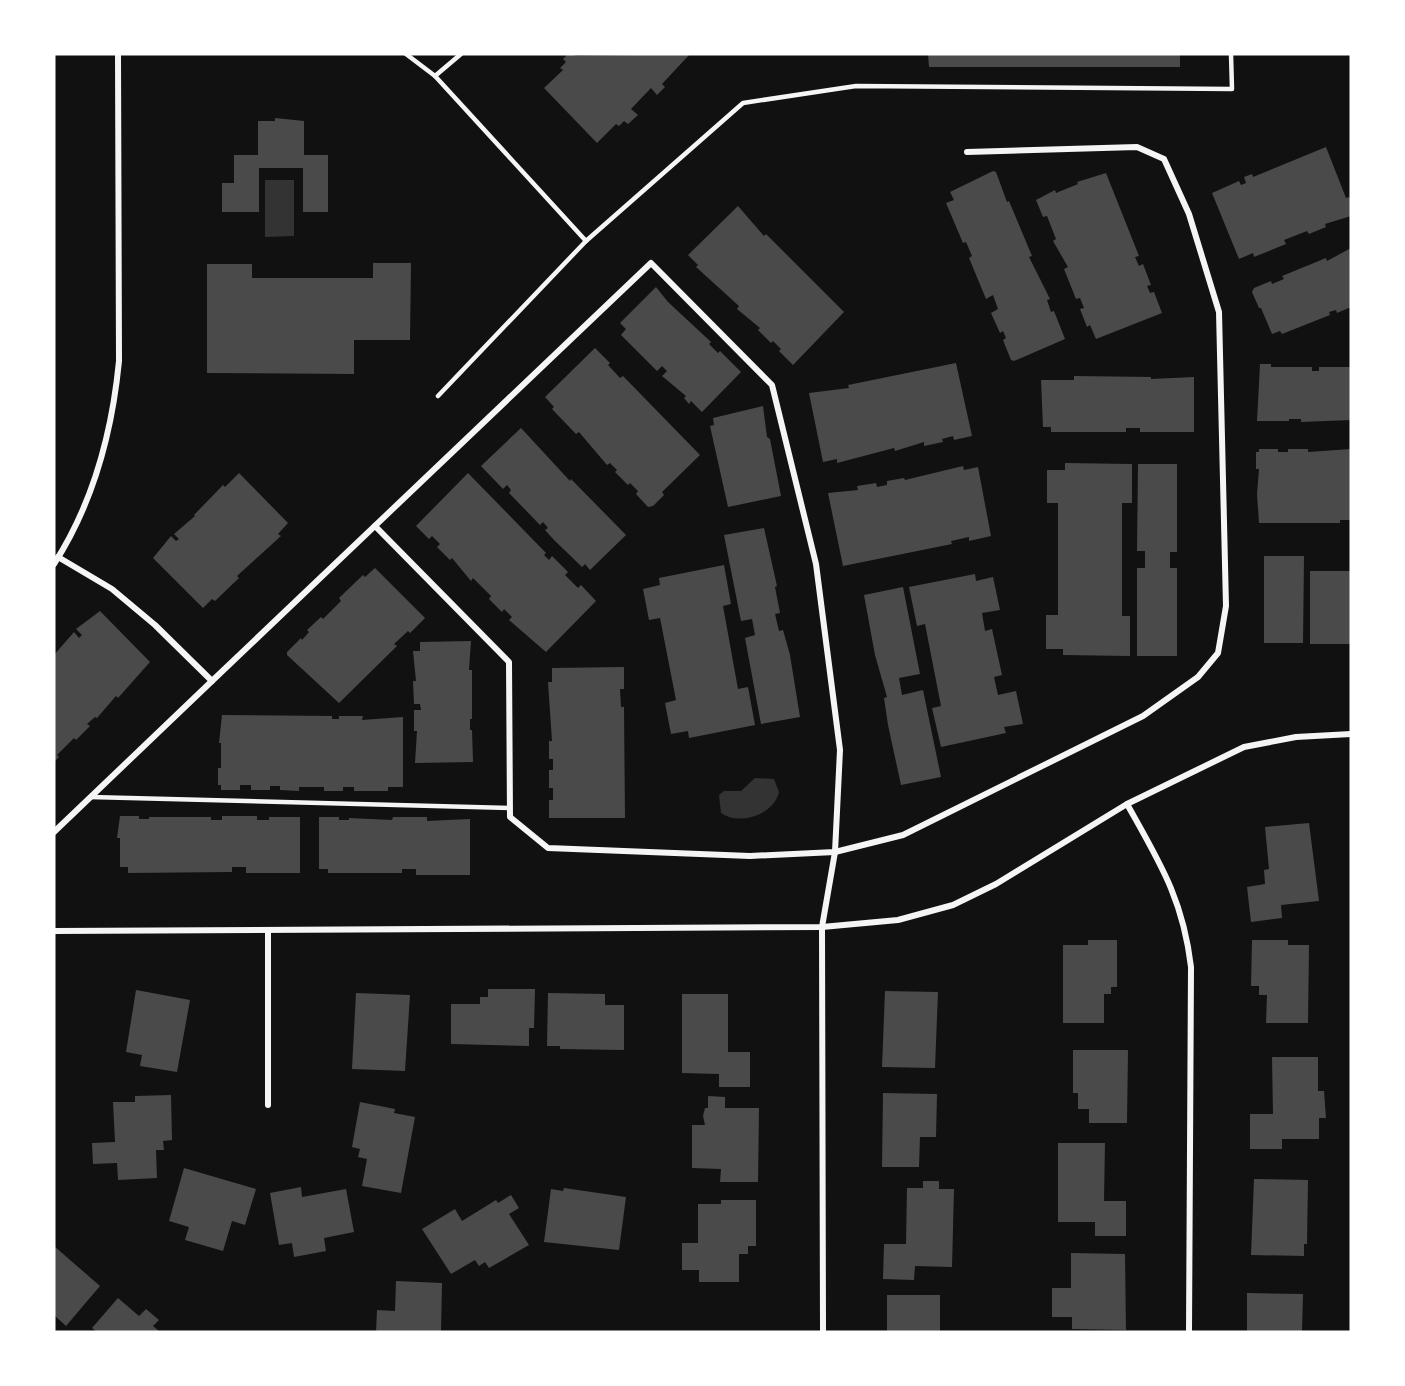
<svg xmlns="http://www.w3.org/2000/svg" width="1405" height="1386" viewBox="0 0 1405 1386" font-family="Montserrat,sans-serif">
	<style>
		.water { fill: #333 }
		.building { fill: #4a4a4a }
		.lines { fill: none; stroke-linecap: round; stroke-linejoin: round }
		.service { stroke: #f5f5f5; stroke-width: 4.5 }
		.minor { stroke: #f5f5f5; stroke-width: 6 }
	</style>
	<rect width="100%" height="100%" fill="#111"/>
	<!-- water -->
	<g class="water">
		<path d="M265 180H294V236L265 237Z"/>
		<path d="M755 778 774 779 779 792C774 815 739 826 721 813L719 795 724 791H741Z"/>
	</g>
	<!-- building -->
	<g class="building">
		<path d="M568 54 577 56 690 54 662 84 665 87 657 95 651 88 631 109 638 115 628 124 624 121 619 126 616 124 597 143 544 88 563 70 560 68 566 62 563 59Z"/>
		<path d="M928 54H1180V67H929Z"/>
		<path d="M275 118 304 121V155H328V212H303V168H259V212H222V183H234V155H258V121H275Z"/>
		<path d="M1326 147 1346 198 1349 197 1351 201V216L1325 224 1326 227 1309 234 1307 231 1284 240 1286 244 1254 257 1253 253 1239 259 1212 193 1239 181 1241 185 1246 183 1244 177 1252 174 1253 177Z"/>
		<path d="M993 171 996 172 1007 202 1009 201 1032 256 1029 257 1050 299 1047 300 1051 312 1054 311 1065 339 1014 361 1011 360 1003 340 1006 338 1003 331 1000 333 991 313 998 309 993 295 986 299 969 258 972 256 966 242 963 243 946 203 954 200 950 192Z"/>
		<path d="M1106 173 1139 256 1135 257 1139 266 1143 264 1151 285 1147 286 1150 293 1154 292 1162 313 1096 339 1090 325 1087 327 1080 309 1084 308 1080 298 1076 299 1064 269 1068 267 1053 241 1056 239 1047 216 1043 217 1036 200 1055 190 1056 193 1078 184 1077 182Z"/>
		<path d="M738 206 764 236 766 234 844 312 793 365 779 351 781 349 773 341 771 343 758 330 760 328 737 309 739 306 696 267 698 265 688 255Z"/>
		<path d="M1351 248V307L1337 313 1336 310 1329 312 1330 315 1282 334 1280 331 1272 334 1261 308H1259L1252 292 1254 288 1271 281 1272 284 1284 279 1282 276 1326 258 1327 261Z"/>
		<path d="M373 263H411L410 340H354V374L207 373V264H252V278H373Z"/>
		<path d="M656 287 668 302 711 342 709 344 718 353 720 351 741 372 702 412 691 401 689 404 684 398 686 396 662 376 667 371 662 366 657 371 621 335 626 329 620 323Z"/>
		<path d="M595 348 610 363 608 365 620 378 623 376 700 455 662 492 664 495 653 506 648 507 636 494 638 491 630 483 628 485 615 472 617 470 610 463 607 465 579 432 576 434 552 409 554 407 545 397Z"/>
		<path d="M956 363 972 436 954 440 953 436 942 439 943 442 924 446V442L895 451 894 448 837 463V459L823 462 809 393 849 388 848 385Z"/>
		<path d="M1260 364H1271V367H1312V371H1319V367H1351V420L1301 422V419H1289V421H1257Z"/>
		<path d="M1074 376 1151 377V379L1194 377V432H1140V428H1126V432H1051V427H1043L1041 380H1074Z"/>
		<path d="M763 406 767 437 770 439 781 496 728 507 710 426 714 425 713 418Z"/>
		<path d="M521 428 570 481 571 479 626 535 590 570 585 564 582 567 554 540 545 530 548 528 543 522 540 525 509 493 511 490 507 485 503 489 481 466Z"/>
		<path d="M1259 449H1278V452H1288V449H1308V452L1351 449V520H1340V523H1259L1257 494 1259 469H1256V452H1259Z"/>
		<path d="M1065 463 1132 464V503H1122V616H1130V656L1063 655V649H1046V615H1058V503H1047V470H1065Z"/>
		<path d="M1138 464H1177V552H1170V568H1177V656H1137V568H1145V551H1137Z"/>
		<path d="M963 466 964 470 978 467 991 536 969 541V537L951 541 952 544 843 566 828 493 858 490 857 486 876 483 877 487 887 485V481L904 478 905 480Z"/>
		<path d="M239 473 288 523 278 534 281 536 237 576 239 578 215 601 212 599 203 608 153 558 171 536 176 541 179 539 174 534 195 516 194 515 223 485 225 487Z"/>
		<path d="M468 473 546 553 544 555 549 560 552 556 568 572 565 575 578 588 581 585 596 601 546 652 509 620 512 617 504 609 502 612 489 599 491 596 473 578 471 581 452 558 450 560 437 547 440 544 432 536 429 539 416 526Z"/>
		<path d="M764 528 777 586 775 587 780 613 775 614 779 631 783 630 790 655 800 717 761 724 745 638 755 635 752 619 741 621 724 535Z"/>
		<path d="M1264 556H1304L1303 643H1264Z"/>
		<path d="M724 565 731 604 723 606 738 689 748 687 755 725 689 738 688 731 671 734 665 703 676 700 660 618 649 620 643 589 660 585 659 578Z"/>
		<path d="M375 568 425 618 410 633 408 631 394 644 397 646 339 703 287 655V652L301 638 302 640 309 632 307 630 321 617 323 619 341 601 339 598 363 575 365 577Z"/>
		<rect x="1310" y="571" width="41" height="73"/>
		<path d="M975 574 976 581 993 577 1000 610 982 613 985 631 992 629 1002 675 994 677 998 695 1016 691 1023 724 1004 727 1006 733 941 747 932 708 941 706 925 624 917 626 909 587Z"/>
		<path d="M903 587 920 674 899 678 902 695 923 690 941 777 901 785 888 725 884 698 887 697 875 655 864 595Z"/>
		<path d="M100 611 150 662 118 698 116 696 97 718 95 717 87 724 90 726 76 740 74 738 57 755 59 757 54 762V655L74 632 79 638 82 635 76 629Z"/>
		<path d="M471 641 469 670H472V719H470V730H472L473 762 415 763 417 731H414V710H421L420 704H414L413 681H416L413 651H420V642Z"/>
		<path d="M624 667V689H620L621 707H624L625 818H549V800H553V788H549V770H553V759H549V741H552L548 682H552V668Z"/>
		<path d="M222 715 332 716V719H339V716H363L362 720 403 717V787H388V791H354V787H343V791H324V787H299V791L280 790V786H270V790H251V785H240V790H221V785H218V768H221V743H219Z"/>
		<path d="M120 816H139V819H149V817H211V820H222V816H257V820H269V817H300V873H246V867H232V872L128 873V867H120V838H117Z"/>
		<path d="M319 817H339V820H349V818L392 820 393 817H427V821L470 819V875H416V869H402V873H328V869H319Z"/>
		<path d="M1309 823 1319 901 1281 905 1282 918 1251 922 1247 887 1265 884 1264 870 1269 869 1265 827Z"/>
		<path d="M1088 940H1117V987H1111V994H1104V1023H1063V945H1088Z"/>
		<path d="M1252 940H1288V945H1309L1308 1023H1266L1267 995H1259V986H1251Z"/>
		<path d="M488 989H535L534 1028H529V1046L451 1044V1004H480V997H488Z"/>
		<path d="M136 990 190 1000 177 1072 140 1066 142 1055 126 1052Z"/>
		<path d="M885 991 938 992 935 1068 882 1067Z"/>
		<path d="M356 993 410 995 405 1071 352 1069Z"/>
		<path d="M548 993 605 994V1005H624V1050L560 1049V1046H547Z"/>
		<path d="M682 994H728V1052H750V1087H719V1074L682 1073Z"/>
		<path d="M1073 1050H1128L1127 1123H1089V1109H1078V1093H1073Z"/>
		<path d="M1272 1057H1318V1091H1324L1326 1118H1319V1139H1282V1149H1250V1114H1273Z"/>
		<path d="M883 1093 937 1094 936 1137H920L919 1167H882Z"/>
		<path d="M171 1095 172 1140 163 1141 164 1150H156L157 1178 118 1180 117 1163 93 1164 92 1143 115 1142 113 1102H135V1096Z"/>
		<path d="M708 1096 725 1097V1108H759L758 1182H720L721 1169 692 1168V1125H705L703 1116 705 1108H708Z"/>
		<path d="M360 1102 395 1109 394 1113 415 1117 401 1193 362 1186 367 1159 358 1157 360 1149 352 1147Z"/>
		<path d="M1058 1143H1105L1104 1201H1126V1236H1095V1222H1058Z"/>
		<path d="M184 1168 256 1189 245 1225 232 1221 223 1251 185 1240 189 1227 169 1221Z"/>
		<path d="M1254 1179 1308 1180 1307 1244H1304V1256L1251 1255Z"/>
		<path d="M923 1181H939V1189H954L952 1267 915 1266 914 1280 883 1279 884 1244H906L907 1188H923Z"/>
		<path d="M301 1187 302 1197 346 1189 354 1232 324 1238 326 1251 294 1257 292 1243 279 1245 270 1193Z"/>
		<path d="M564 1188 626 1197 619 1250 544 1242 551 1189 563 1191Z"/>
		<path d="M511 1195 519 1208 509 1214 529 1245 489 1268 485 1262 479 1266 475 1260 451 1274 422 1229 455 1209 462 1221 496 1200 498 1203Z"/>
		<path d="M721 1200H756V1246H748V1254H739V1282H699V1270H682V1243H698V1204H721Z"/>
		<path d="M54 1246 100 1286 66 1326 54 1315Z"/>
		<path d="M1071 1253 1125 1254 1126 1330 1072 1329V1317H1052V1288H1071Z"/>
		<path d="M396 1281 442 1283 441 1332H376L377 1310 395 1311Z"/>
		<path d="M1247 1293 1303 1294 1302 1332H1247Z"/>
		<rect x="887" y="1295" width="53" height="37"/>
		<path d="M118 1298 139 1316 146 1309 159 1320 153 1326 160 1332H97L92 1328Z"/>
	</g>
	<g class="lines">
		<!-- service -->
		<g class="service">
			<path d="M406 54 435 76 586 241"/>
			<path d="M435 76 461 54"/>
			<path d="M438 396 586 241 743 103 856 86 1232 89 1231 54"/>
			<path d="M90 797 510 808"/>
		</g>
		<!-- minor -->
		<g class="minor">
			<path d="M375 526 509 662 510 817 548 848 750 856 835 852 903 835 1143 716 1198 677 1218 653 1226 606 1219 312 1189 214 1164 159 1137 147 967 152"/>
			<path d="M58 557 112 589 155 625 212 681 651 263 772 385 816 564 840 750 835 852 822 927 823 1332"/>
			<path d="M54 564C94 502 112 433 119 361L118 54"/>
			<path d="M1127 804C1160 863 1183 899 1191 967L1189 1332"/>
			<path d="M54 832 212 681"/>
			<path d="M54 931 822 927 898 920 953 905 996 884 1127 804 1244 747 1296 737 1351 734"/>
			<path d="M268 1105V930"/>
		</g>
	</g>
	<!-- border -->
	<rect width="1405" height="1386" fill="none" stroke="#ffffff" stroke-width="111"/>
</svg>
